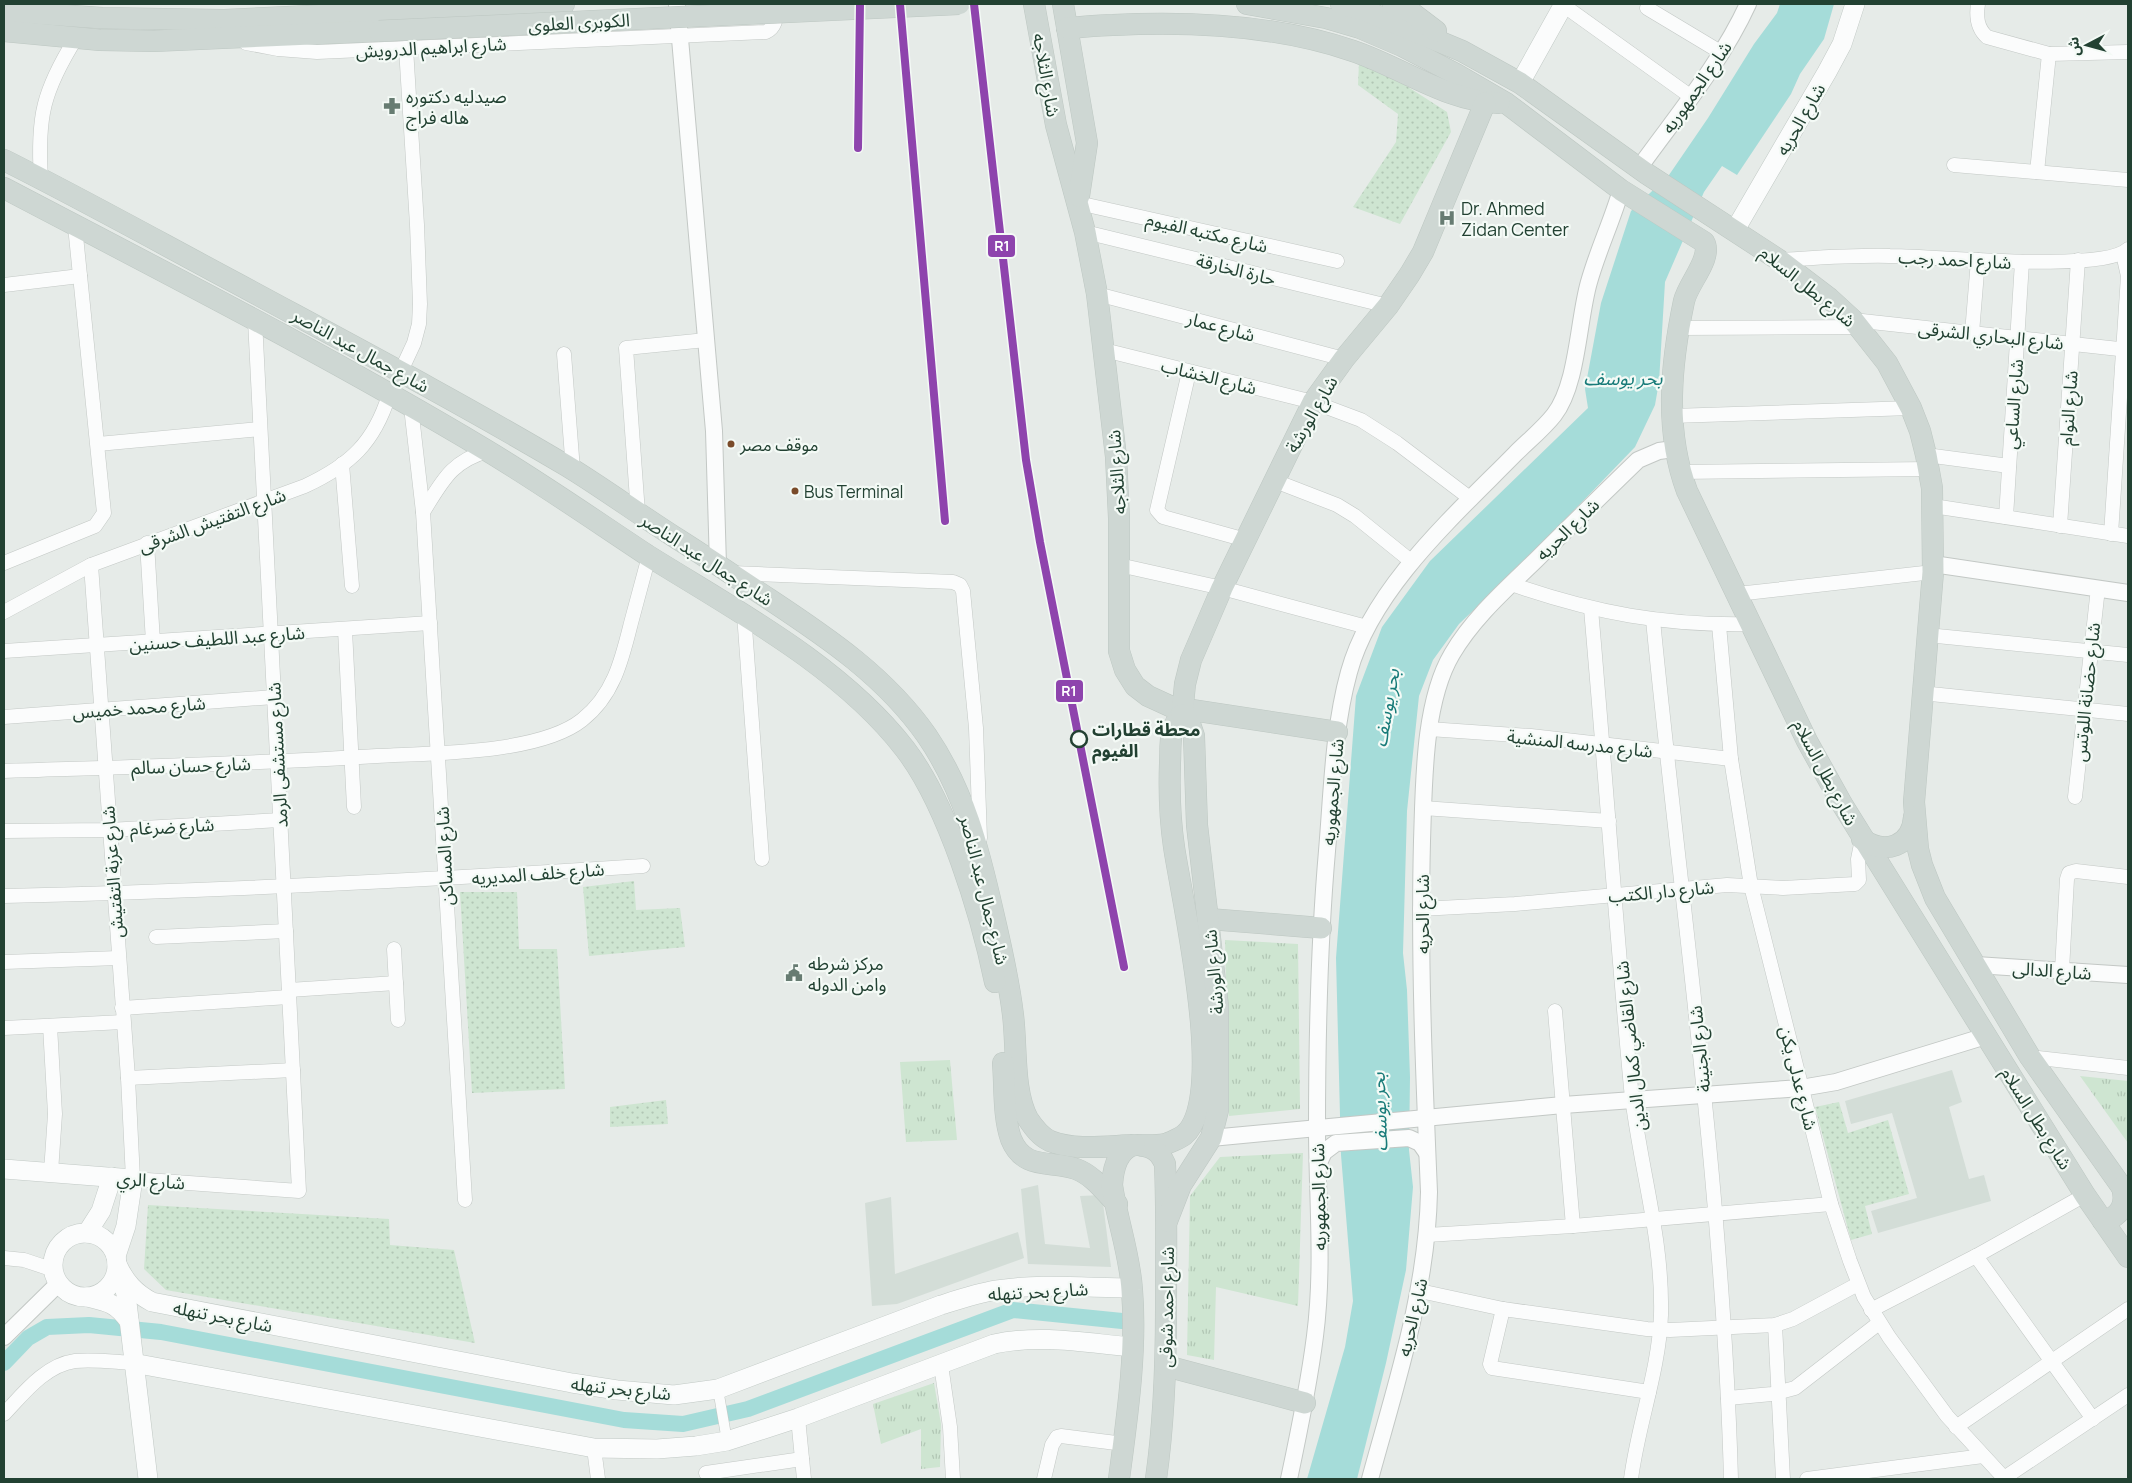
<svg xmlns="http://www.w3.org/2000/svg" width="2132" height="1483" viewBox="0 0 2132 1483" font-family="Manrope,'Noto Sans Arabic',sans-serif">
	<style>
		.built { fill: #d3ddd7 }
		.grass { fill: url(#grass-tufts) }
		.garden { fill: url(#garden-dots) }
		.water { fill: #a5dcd9 }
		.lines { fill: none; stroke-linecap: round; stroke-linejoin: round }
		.canal { stroke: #a5dcd9; stroke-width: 16 }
		.pedestrian-casing { stroke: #c3c8c5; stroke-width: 11 }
		.minor-casing { stroke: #c3c8c5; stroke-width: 15 }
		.tertiary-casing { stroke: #c3c8c5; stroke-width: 18 }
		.secondary-casing { stroke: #c1c9c5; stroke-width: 20 }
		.primary-casing { stroke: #bdc7c2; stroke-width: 22 }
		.pedestrian { stroke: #fbfcfc; stroke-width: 10 }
		.minor { stroke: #fbfcfc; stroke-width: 14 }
		.tertiary { stroke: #fbfcfc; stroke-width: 16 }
		.secondary { stroke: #fbfcfc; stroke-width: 19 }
		.primary { stroke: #ced7d3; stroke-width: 21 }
		.primary-bridge-casing { stroke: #bdc7c2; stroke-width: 22; stroke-linecap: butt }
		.primary-bridge { stroke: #ced7d3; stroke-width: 21 }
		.rail-1-casing { stroke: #f4faf6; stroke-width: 11 }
		.rail-1 { stroke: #8e44ad; stroke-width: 8 }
		.bus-dot { fill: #7a4b2a; stroke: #f4faf6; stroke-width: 2 }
		.stop-dot { fill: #f4faf6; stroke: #224132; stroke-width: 2.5 }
		.labels { text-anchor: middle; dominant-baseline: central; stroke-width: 4.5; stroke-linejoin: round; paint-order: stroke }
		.bus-label { font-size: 17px; fill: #224132; stroke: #f4faf6; text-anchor: start }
		.street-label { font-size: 18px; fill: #224132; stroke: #f4faf6 }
		.poi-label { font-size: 18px; fill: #224132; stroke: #f4faf6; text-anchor: start }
		.stop-label { font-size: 18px; font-weight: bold; fill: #224132; stroke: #f4faf6; text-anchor: start }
		.water-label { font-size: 19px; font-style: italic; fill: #187b79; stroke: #f4faf6 }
		.line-badge { stroke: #f4faf6; stroke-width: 2 }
		.badge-label { font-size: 14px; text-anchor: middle; font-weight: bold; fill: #fff }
	</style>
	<defs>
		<pattern id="grass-tufts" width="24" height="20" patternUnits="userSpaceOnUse" patternTransform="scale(1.25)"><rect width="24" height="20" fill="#cee5d1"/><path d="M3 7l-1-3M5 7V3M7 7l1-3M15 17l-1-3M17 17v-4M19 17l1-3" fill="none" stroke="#b1c6b4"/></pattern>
		<pattern id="garden-dots" width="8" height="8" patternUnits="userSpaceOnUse" patternTransform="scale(1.25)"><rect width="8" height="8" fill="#cee5d1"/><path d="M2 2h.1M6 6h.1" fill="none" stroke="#b1c6b4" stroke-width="1.8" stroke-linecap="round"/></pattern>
	</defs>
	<rect width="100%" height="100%" fill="#e6ebe8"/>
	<!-- built -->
	<g class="built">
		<path d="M1952 1070 1962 1102 1949 1107 1969 1179 1984 1175 1991 1201 1878 1233 1871 1211 1917 1198 1892 1113 1851 1124 1845 1101Z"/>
		<path d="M1038 1185 1045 1244 1090 1248 1080 1196 1102 1195 1111 1267 1028 1264 1021 1189Z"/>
		<path d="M891 1197 895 1274 1018 1232 1024 1258 897 1304 872 1306 865 1203Z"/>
	</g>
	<!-- grass -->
	<g class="grass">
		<path d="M1225 940 1298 944 1300 1109 1229 1116Z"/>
		<path d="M950 1060 957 1140 906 1142 900 1062Z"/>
		<path d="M2080 1076 2128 1081V1143Z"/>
		<path d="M1303 1153 1298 1306 1216 1287 1214 1360 1187 1355 1190 1196 1220 1157Z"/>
		<path d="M934 1383 941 1424 940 1467 921 1469V1429L881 1444 873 1404Z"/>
	</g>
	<!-- garden -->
	<g class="garden">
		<path d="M1359 62 1405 85 1447 112 1451 132 1400 224 1353 207 1396 142 1398 114 1358 85Z"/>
		<path d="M634 881 636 910 680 908 685 947 589 956 583 887Z"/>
		<path d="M460 892H517L519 949H557L565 1089 472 1093Z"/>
		<path d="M666 1100 668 1124 610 1127V1107Z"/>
		<path d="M1839 1102 1848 1133 1888 1120 1909 1194 1865 1206 1872 1234 1851 1240 1815 1107Z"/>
		<path d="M148 1205 389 1219 390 1245 454 1250 475 1343 166 1290 144 1269Z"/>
	</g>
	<!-- water -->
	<path class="water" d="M1780 4H1834L1824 39 1800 74 1791 94 1737 175 1722 166 1704 192 1665 282 1659 382 1655 405 1635 447 1527 559 1459 624 1433 660 1419 696 1407 811 1403 953 1407 990 1410 1077 1409 1150 1413 1187 1406 1270 1386 1363 1357 1479H1307L1345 1347 1353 1301 1341 1155 1336 958 1356 696 1382 627 1430 561 1588 408 1585 389 1601 303 1631 211 1669 175 1708 118 1754 44 1777 13Z"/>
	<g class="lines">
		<!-- canal -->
		<path class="canal" d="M4 1363 28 1338 47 1327 89 1325 161 1332 624 1420 683 1424 748 1409 1013 1310 1122 1321"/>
		<!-- pedestrian casing -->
		<g class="pedestrian-casing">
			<path id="pedestrian" d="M718 1389 727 1441"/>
		</g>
		<!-- minor casing -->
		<g class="minor-casing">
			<g id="minor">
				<path d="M1978 4C1976 17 1977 28 1987 37L2049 54 2128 52"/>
				<path d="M1563 5 1690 96"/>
				<path d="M1647 8 1722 53"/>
				<path d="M246 43 278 49 317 52 766 32C777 27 776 16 777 4"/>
				<path d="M1954 165 2128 180"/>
				<path d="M2037 172 2049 54"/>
				<path d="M41 179C37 117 43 91 76 38"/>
				<path d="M1078 203 1337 261"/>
				<path d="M1085 232 1388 306"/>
				<path d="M1779 260C1816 258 1853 255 1890 256 1931 256 2104 273 2128 249"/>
				<path d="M4 285 80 276"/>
				<path d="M1097 294 1344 359"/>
				<path d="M1853 320 2128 350"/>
				<path d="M1678 328 1860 327"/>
				<path d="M1972 333 1978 260"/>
				<path d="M1104 350 1313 402 1361 420 1397 443 1471 499"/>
				<path d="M564 354 573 470"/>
				<path d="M401 371 414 343 419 324 420 304 417 225 406 48"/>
				<path d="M1189 372 1157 510 1163 517 1246 540"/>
				<path d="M411 407 423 512 465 1200"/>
				<path d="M1672 416 1911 408"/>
				<path d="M98 444 260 429"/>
				<path d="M1926 455 2009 466"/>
				<path d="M342 464 352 586"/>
				<path d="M1680 472 1929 469"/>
				<path d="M1275 481 1337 505 1355 516 1412 562"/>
				<path d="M1933 506 2128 536"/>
				<path d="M423 512C442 482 451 461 488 451"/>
				<path d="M638 513 626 348 706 340"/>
				<path d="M2006 517 2022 262"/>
				<path d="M2060 526 2078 260"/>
				<path d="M2111 534 2128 276 2123 254"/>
				<path d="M147 543 153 642"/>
				<path d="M4 563 95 526 104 513 75 226"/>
				<path d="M91 565 128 1078 133 1179 299 1191 255 320"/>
				<path d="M1119 565 1222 588 1367 627"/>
				<path d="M732 573 953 582 960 585 963 591 976 728 980 838"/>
				<path d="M1511 584C1594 613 1665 626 1753 624"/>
				<path d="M1737 594 1933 572"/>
				<path d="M1591 609C1605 768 1616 928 1631 1088 1639 1164 1663 1237 1661 1315 1659 1371 1638 1424 1631 1479"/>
				<path d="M4 612 91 565 305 486C350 465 374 443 389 395"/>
				<path d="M744 614 762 859"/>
				<path d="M1653 620C1681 906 1723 1191 1731 1479"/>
				<path d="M1719 625 1731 759 1751 886 1831 1204 1850 1261 1864 1297 1889 1337 1947 1416 2005 1479"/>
				<path d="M345 630 354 807"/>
				<path d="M1927 635 2128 655"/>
				<path d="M4 651 430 623"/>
				<path d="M1921 693 2128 714"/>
				<path d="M4 717 274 697"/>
				<path d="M1429 729 1531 736 1731 759"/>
				<path d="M4 771C128 767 252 764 377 756 432 753 539 754 582 720 614 695 622 659 631 623 637 600 643 578 649 556"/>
				<path d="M2075 797 2098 588"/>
				<path d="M1423 808 1609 821"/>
				<path d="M4 831 109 830 280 820"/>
				<path d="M4 896C217 891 430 880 643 866"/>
				<path d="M1420 909 1515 904 1727 885 1783 888 1855 884 1859 880 1858 859 1862 839"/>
				<path d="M156 937 286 931"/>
				<path d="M394 949 398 1020"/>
				<path d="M4 962 119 958"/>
				<path d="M2062 970 2067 879 2069 873 2076 871 2128 877"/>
				<path d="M289 990 396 983"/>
				<path d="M122 1008 289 997"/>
				<path d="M1555 1011 1573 1226"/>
				<path d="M50 1026 55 1114 51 1172"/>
				<path d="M4 1028 123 1022"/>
				<path d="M2030 1057 2128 1068"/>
				<path d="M128 1078 293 1070"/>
				<path d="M1427 1235 1573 1226 1831 1204"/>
				<path d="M1976 1256 2093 1419"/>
				<path d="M4 1258 24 1260 54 1270"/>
				<path d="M1420 1291 1503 1309 1647 1329 1670 1330 1775 1325 1793 1319 1858 1284"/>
				<path d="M1503 1309 1490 1364 1492 1368 1649 1392"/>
				<path d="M1871 1310 1976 1256 2085 1195"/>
				<path d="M1775 1325 1783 1479"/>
				<path d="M941 1365 950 1427 953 1479"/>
				<path d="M1728 1398 1772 1394 1795 1388 1879 1323"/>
				<path d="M4 1414C23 1394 45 1365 75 1361 94 1359 114 1362 133 1363"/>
				<path d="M798 1418 804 1479"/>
				<path d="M1956 1427 2128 1309"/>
				<path d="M594 1448 598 1479"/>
				<path d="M706 1473 802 1459"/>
				<path d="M2004 1478 2128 1395"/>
				<path d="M1044 1479 1052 1445 1057 1437 1061 1436 1124 1444"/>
				<path d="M1807 1479 1983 1456"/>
			</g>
		</g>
		<!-- tertiary casing -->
		<g class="tertiary-casing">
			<g id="tertiary">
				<path d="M677 4 714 431 718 565"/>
				<path d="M1639 168C1677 115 1721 63 1748 4"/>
				<path d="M1933 564 2128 593"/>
				<path d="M1976 965 2128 975"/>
				<path d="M1211 1138 1563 1105 1801 1088 1836 1082 1986 1036"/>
				<path d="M1318 1165 1324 1152 1336 1143 1409 1138 1420 1143 1427 1153"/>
				<path d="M4 1337 59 1283"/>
				<path d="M1289 1479C1299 1432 1309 1384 1315 1336 1324 1267 1317 1197 1317 1128 1317 1036 1319 943 1327 851 1332 792 1333 730 1349 672 1372 588 1455 515 1515 454 1528 441 1543 429 1554 415 1578 384 1578 320 1589 282 1598 250 1612 221 1621 190"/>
				<path d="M1370 1479C1396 1384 1427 1292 1429 1192 1424 1075 1419 958 1422 841 1424 785 1423 703 1452 654 1473 618 1506 589 1536 560 1570 526 1604 493 1638 460L1659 451 1674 449"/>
			</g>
		</g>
		<!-- secondary casing -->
		<g class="secondary-casing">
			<g id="secondary">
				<path d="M1520 83 1564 4"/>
				<path d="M1735 230 1827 72 1842 44 1855 4"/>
				<path d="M4 1169 133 1179 126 1226 116 1256"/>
				<path d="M87 1233 101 1211 112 1177"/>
				<circle cx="85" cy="1265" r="32"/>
				<path d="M117 1264C125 1282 135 1293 152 1302L572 1383 617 1390 674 1395 718 1389 941 1305C960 1299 978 1293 997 1290 1037 1283 1091 1288 1132 1288"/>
				<path d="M121 1278 126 1294 148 1479"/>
				<path d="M87 1297C108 1302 116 1303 129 1321"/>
				<path d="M133 1363 594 1448 657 1449 696 1446 727 1441 798 1418 994 1344C1040 1334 1086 1343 1132 1347"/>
			</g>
		</g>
		<!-- primary casing -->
		<g class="primary-casing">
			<g id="primary">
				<path d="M1034 4 1056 125 1085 232 1097 294 1116 457 1119 518V651L1125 670 1135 686 1148 696 1172 707 1337 732"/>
				<path d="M1063 4 1087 143 1079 196"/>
				<path d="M1247 4 1326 18 1360 28 1402 46 1456 74 1506 103 1621 190 1704 242C1713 258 1688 283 1684 301 1671 363 1664 430 1687 491L1807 741 1842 804 2085 1195 2128 1257"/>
				<path d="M1341 4 1366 11 1462 51 1520 83 1647 174 1779 260 1829 298 1853 320 1887 363 1911 408 1920 431 1926 455 1932 488 1933 572 1914 802 1918 849 1922 865 1935 898 2030 1057 2128 1196"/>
				<path d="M1393 4 1411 12 1436 31"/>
				<path d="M4 11 102 18 224 20 564 4"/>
				<path d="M1067 28C1083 27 1098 25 1113 25 1193 21 1277 25 1353 51 1403 68 1446 101 1499 103"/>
				<path d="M4 31 100 40 154 41 379 31"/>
				<path d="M4 160C82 199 159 242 236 283 347 343 459 402 567 466 603 488 637 513 673 536 705 556 737 578 769 599 828 638 886 677 927 736 964 790 979 850 993 912 1001 946 1009 981 1013 1015 1017 1046 1013 1092 1028 1119 1034 1128 1040 1136 1050 1141 1075 1151 1107 1146 1134 1145 1144 1145 1155 1146 1165 1144 1169 1143 1180 1138 1184 1135 1228 1099 1182 901 1174 847 1170 820 1169 791 1170 763 1171 745 1168 728 1182 715L1185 684 1191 660 1222 588 1313 402 1344 359 1388 306 1410 274 1423 252 1485 103"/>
				<path d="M4 188C166 273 329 356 486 450 541 483 594 520 647 555 735 610 841 666 905 749 948 805 981 914 995 982"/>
				<path d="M1862 839C1884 855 1912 847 1914 817"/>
				<path d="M1209 919 1321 928"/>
				<path d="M1003 1063C1005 1087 1003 1116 1011 1139 1024 1171 1051 1160 1076 1169 1093 1175 1105 1192 1117 1204"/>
				<path d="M1143 1146C1155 1148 1160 1153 1165 1164 1167 1212 1166 1260 1166 1309 1166 1366 1164 1422 1156 1479"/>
				<path d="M1167 1221 1181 1185 1211 1138 1218 1110V1007L1197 825 1194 736 1190 724 1182 715"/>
				<path d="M2103 1221C2120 1217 2127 1205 2122 1187"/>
				<path d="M1166 1366 1305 1403"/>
				<path d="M1119 1479C1127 1418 1137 1351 1132 1290 1130 1255 1117 1220 1112 1185 1113 1170 1117 1150 1134 1145"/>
			</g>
		</g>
		<!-- pedestrian -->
		<use href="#pedestrian" class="pedestrian"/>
		<!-- minor -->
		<use href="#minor" class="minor"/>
		<!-- tertiary -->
		<use href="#tertiary" class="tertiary"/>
		<!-- secondary -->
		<use href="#secondary" class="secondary"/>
		<!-- primary -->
		<use href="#primary" class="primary"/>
		<!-- primary-bridge casing -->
		<g class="primary-bridge-casing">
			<path id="primary-bridge" d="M379 31 959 4"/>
		</g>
		<!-- primary-bridge -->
		<use href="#primary-bridge" class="primary-bridge"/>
		<!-- rail-1 casing -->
		<g class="rail-1-casing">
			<g id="rail-1">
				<path d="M900 4 945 521"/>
				<path d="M974 4 1026 460 1040 542 1124 967"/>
				<path d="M858 148 860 4"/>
			</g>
		</g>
		<!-- rail-1 -->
		<use href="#rail-1" class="rail-1"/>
	</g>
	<!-- icons -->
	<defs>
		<g id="pharmacy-bare" transform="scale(1.35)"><path d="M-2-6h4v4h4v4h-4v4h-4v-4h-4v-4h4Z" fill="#677c72" stroke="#f4faf6" stroke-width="2.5" paint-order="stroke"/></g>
		<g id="hospital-bare" transform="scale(1.35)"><path d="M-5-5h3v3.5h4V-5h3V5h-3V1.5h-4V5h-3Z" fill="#677c72" stroke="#f4faf6" stroke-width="2.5" paint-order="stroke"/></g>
		<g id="civic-bare" transform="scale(1.35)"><path d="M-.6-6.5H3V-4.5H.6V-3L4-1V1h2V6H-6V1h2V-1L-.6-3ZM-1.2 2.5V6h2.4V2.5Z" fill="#677c72" stroke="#f4faf6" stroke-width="2.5" paint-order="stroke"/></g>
	</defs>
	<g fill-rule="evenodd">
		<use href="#pharmacy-bare" x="392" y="106"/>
		<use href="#hospital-bare" x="1447" y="218"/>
		<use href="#civic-bare" x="794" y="973"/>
	</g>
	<!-- markers -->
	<g class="bus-dot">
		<circle cx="731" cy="444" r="4.5"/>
		<circle cx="795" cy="491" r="4.5"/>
	</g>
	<circle class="stop-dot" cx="1079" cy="739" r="8"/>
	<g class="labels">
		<!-- bus labels -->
		<g class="bus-label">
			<text x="740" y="444">موقف مصر</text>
			<text x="804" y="491">Bus Terminal</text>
		</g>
		<!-- street labels -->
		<g class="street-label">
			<text transform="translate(579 22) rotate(-3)">الكوبرى العلوى</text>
			<text transform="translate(431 47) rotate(-3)">شارع ابراهيم الدرويش</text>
			<text transform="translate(1047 75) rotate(80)">شارع الثلاجه</text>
			<text transform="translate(1696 87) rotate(-55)">شارع الجمهوريه</text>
			<text transform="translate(1800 119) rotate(-60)">شارع الحريه</text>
			<text transform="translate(1207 232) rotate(13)">شارع مكتبه الفيوم</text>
			<text transform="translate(1955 259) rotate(3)">شارع احمد رجب</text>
			<text transform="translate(1236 269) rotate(14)">حارة الخارقة</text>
			<text transform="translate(1808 286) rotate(39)">شارع بطل السلام</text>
			<text transform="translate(1221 326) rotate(15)">شارع عمار</text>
			<text transform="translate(1991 335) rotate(6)">شارع البحاري الشرقى</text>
			<text transform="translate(361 350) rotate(29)">شارع جمال عبد الناصر</text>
			<text transform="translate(1209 376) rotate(14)">شارع الخشاب</text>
			<text transform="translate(2013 404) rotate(-86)">شارع الساعي</text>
			<text transform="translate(2068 408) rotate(-86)">شارع النوام</text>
			<text transform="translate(1311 414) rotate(-60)">شارع الورشة</text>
			<text transform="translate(1116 472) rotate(-94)">شارع الثلاجه</text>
			<text transform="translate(212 520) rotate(-20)">شارع التفتيش الشرقى</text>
			<text transform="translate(1567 529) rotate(-44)">شارع الحريه</text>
			<text transform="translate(707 559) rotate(33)">شارع جمال عبد الناصر</text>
			<text transform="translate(217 638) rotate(-4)">شارع عبد اللطيف حسنين</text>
			<text transform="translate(2086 692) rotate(-84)">شارع حضانة اللوتس</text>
			<text transform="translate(139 707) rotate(-4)">شارع محمد خميس</text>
			<text transform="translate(1580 743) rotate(6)">شارع مدرسه المنشية</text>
			<text transform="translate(277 755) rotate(-93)">شارع مستشفى الرمد</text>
			<text transform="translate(191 765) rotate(-2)">شارع حسان سالم</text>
			<text transform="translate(1826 772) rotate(62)">شارع بطل السلام</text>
			<text transform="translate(1332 792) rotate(-85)">شارع الجمهوريه</text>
			<text transform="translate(172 826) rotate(-3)">شارع ضرغام</text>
			<text transform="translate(444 856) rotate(-93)">شارع المساكن</text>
			<text transform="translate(112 872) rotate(-94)">شارع عزبة التفتيش</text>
			<text transform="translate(538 873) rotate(-4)">شارع خلف المديريه</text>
			<text transform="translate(985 890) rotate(76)">شارع جمال عبد الناصر</text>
			<text transform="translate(1661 891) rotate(-5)">شارع دار الكتب</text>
			<text transform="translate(1422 914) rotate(-90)">شارع الحريه</text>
			<text transform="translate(2052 970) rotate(4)">شارع الدالى</text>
			<text transform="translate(1213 972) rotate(-95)">شارع الورشة</text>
			<text transform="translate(1630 1046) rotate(-96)">شارع القاضي كمال الدين</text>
			<text transform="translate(1699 1049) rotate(-96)">شارع الجنينة</text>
			<text transform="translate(1799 1078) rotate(76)">شارع عدلى يكن</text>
			<text transform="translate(2037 1118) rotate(58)">شارع بطل السلام</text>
			<text transform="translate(151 1180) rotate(4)">شارع الري</text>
			<text transform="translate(1318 1197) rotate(-91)">شارع الجمهوريه</text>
			<text transform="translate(1038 1291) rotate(-3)">شارع بحر تنهله</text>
			<text transform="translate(1166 1307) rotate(-89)">شارع احمد شوقى</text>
			<text transform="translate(223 1316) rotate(11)">شارع بحر تنهله</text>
			<text transform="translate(1412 1317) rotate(-77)">شارع الحريه</text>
			<text transform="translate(621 1388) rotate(6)">شارع بحر تنهله</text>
		</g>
		<!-- poi labels -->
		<g class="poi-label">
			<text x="406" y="96">صيدليه دكتوره<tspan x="406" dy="21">هاله فراج</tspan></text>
			<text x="1461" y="208">Dr. Ahmed<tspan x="1461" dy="21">Zidan Center</tspan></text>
			<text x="808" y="963">مركز شرطه<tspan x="808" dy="21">وامن الدوله</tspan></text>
		</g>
		<!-- stop labels -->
		<g class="stop-label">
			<text x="1092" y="729">محطة قطارات<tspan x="1092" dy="21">الفيوم</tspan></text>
		</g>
		<!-- water labels -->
		<g class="water-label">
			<text x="1623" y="378">بحر يوسف</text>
			<text transform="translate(1386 708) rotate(-80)">بحر يوسف</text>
			<text transform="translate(1379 1112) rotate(-92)">بحر يوسف</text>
		</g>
	</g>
	<g class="line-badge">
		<rect x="987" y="234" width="29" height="24" rx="5" fill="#8e44ad"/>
		<rect x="1055" y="679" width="29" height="24" rx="5" fill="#8e44ad"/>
	</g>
	<g class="badge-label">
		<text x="1002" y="251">R1</text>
		<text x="1069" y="696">R1</text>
	</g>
	<!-- border -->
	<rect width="2132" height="1483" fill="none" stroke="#224132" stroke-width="10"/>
	<!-- north arrow -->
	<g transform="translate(2087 45) rotate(264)" stroke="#f4faf6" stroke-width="4" paint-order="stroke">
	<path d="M0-4L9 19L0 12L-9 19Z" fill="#224132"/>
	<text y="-8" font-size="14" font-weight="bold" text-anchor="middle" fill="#224132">ش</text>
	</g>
</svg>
